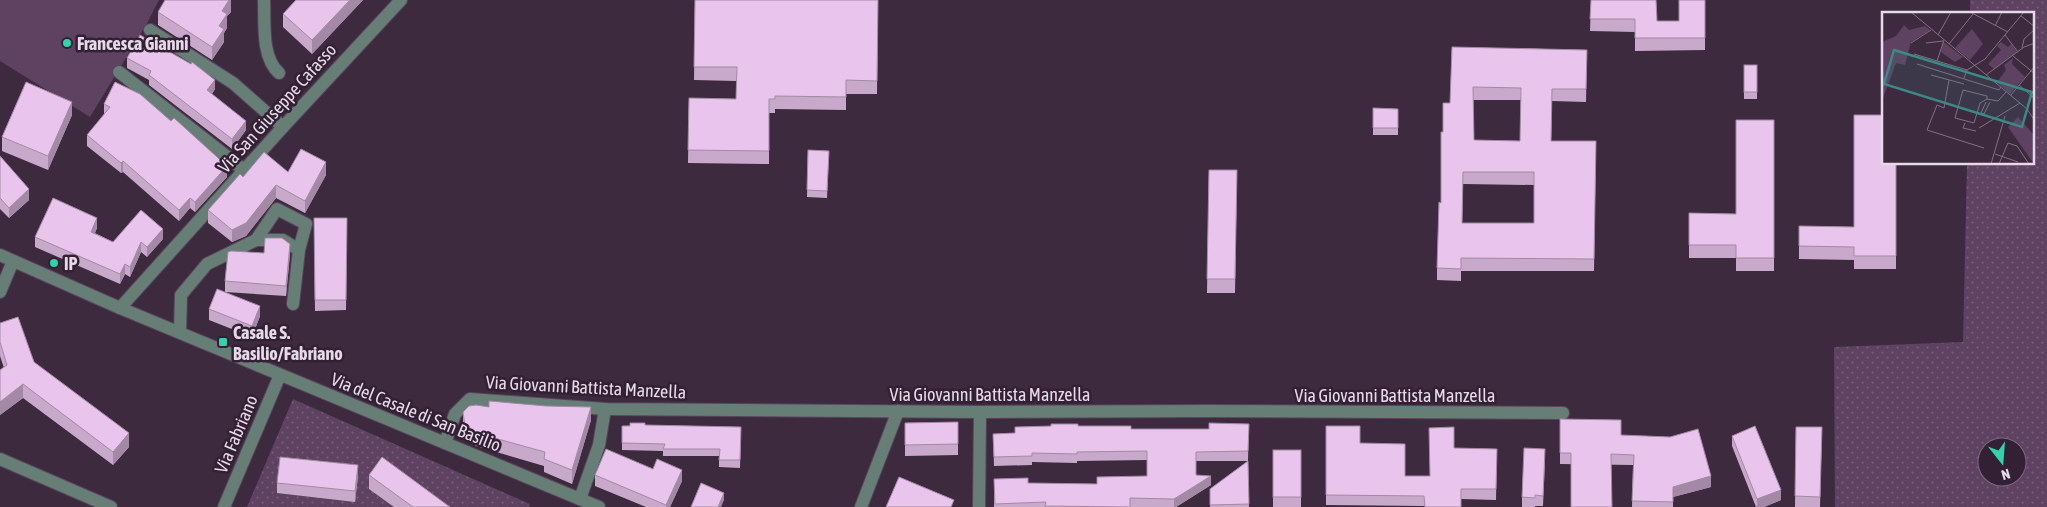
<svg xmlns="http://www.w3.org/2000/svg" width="2047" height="507" viewBox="0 0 2047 507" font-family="'Asap Condensed',sans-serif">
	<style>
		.grass { fill: #5f4162 }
		.park { fill: url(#park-dots); fill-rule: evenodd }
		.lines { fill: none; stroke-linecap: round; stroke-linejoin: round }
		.minor-casing { stroke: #58465a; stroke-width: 14 }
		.minor { stroke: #677e76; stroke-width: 12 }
		.wall { fill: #c8a9cb; fill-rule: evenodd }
		.shaded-wall { fill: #a389a5 }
		.building { fill: #e9c4ec; stroke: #a389a5; fill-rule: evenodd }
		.poi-dot { fill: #2dd5ab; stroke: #332035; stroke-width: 2 }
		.labels { text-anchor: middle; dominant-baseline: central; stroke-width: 5; stroke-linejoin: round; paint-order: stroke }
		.poi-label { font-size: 18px; font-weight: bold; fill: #e6dae8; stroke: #332035; text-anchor: start }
		.street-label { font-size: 18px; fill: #e6dae8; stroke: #332035 }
		.inset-road { fill: none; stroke: #817083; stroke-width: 1 }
		.view { fill: #3a8a86; fill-opacity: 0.15; stroke: #3a8a86; stroke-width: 2.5 }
		.inset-edge { fill: none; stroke: #e6dae8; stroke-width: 2.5 }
	</style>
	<defs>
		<pattern id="park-dots" width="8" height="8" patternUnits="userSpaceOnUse" patternTransform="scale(1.25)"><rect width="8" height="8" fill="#5f4162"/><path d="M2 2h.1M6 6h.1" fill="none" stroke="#765c78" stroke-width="1.8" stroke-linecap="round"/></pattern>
	</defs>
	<rect width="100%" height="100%" fill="#3d2a3f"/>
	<!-- grass -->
	<path class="grass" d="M0 0H159L146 25 90 117 0 61Z"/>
	<!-- park -->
	<g class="park">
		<path d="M1970 0H2047V507H1835L1834 347 1963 342 1967 164H2033V14H1970ZM1987 447H2017V477H1987Z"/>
		<path d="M293 399 530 504 529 507H247Z"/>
	</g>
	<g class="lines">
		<!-- minor casing -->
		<g class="minor-casing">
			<g id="minor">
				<path d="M264 0C265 23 261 57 279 73"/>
				<path d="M150 30 233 83 283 127"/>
				<path d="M119 72 244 170"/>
				<path d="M0 255 120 308 599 507"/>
				<path d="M0 292 13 261"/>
				<path d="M293 304 299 250 306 224 277 209 256 240H283L299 250"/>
				<path d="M120 308 283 127 401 0"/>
				<path d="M180 332 181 295 207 264 256 240"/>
				<path d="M445 443 455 414 470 399 605 409 980 412 1207 411 1563 413"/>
				<path d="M0 459 111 507"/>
				<path d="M580 499 599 445 605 409"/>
				<path d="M224 507 280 375"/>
				<path d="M861 507 898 411"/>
				<path d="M979 507 980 412"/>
			</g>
		</g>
		<!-- minor -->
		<use href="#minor" class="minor"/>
	</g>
	<!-- wall -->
	<g class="wall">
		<path d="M231 0V12L227 16V28L224 33V42L212 60 158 25V12Z"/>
		<path d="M296 0H363L312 54 283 27V14Z"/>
		<path d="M695 0H878L877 94H846V110L775 109V113H769V164L688 163 689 98 736 99V81L694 80Z"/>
		<path d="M1591 0H1665H1656L1657 21H1679L1705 0V50L1635 51V32L1590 31Z"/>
		<path d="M1452 47 1587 50 1586 102 1552 101 1551 141H1596L1594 271H1461V281L1437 280V268L1441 203 1443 132 1450 103ZM1473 100H1521L1520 141 1474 140ZM1463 184 1534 185V223H1462Z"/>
		<path d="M127 58 215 89 212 94 246 130 232 149 149 85V80L127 68Z"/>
		<rect x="1744" y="65" width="13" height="34"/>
		<path d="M115 82 227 177 195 212 190 208 179 221 123 172 121 173 87 146V135L104 115V104Z"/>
		<path d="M1373 108 1398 109V135H1373Z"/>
		<path d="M72 115 48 170 2 151V137Z"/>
		<path d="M1774 120V271H1736V258H1689V213L1736 214Z"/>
		<path d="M808 150 829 151 827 198 807 197Z"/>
		<path d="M0 156 29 200 9 218 0 209Z"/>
		<path d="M1896 164V269H1854V260L1799 259V226L1854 227Z"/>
		<path d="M1209 170H1237L1235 293H1207Z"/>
		<path d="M288 172 326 175 305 213 276 198 246 236 232 242 208 223V210Z"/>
		<path d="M314 218H347L346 310 315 311Z"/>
		<path d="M97 228 95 233 113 242 163 239 147 257 141 252 130 277 125 274 120 284 35 247V237Z"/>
		<path d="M264 253 290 254 286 296 225 292V281Z"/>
		<path d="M209 309 260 316 252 337 209 320Z"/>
		<path d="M0 323 34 362 129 447 113 465 23 398 0 415V370L4 368 0 356Z"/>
		<path d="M489 407 591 420 572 484 544 472V466L476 446 465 439 463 425V412Z"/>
		<path d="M1560 419 1621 435 1711 487 1673 497V507H1632L1633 465 1560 464Z"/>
		<path d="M958 422V455L905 456V423Z"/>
		<path d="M1249 424 1248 461H1196V475L1211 485 1176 507H994V479L1028 483 1097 484 1147 476V460L1077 461V463L1032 462V465L994 466 993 434 1015 433 1078 426 1131 429H1209Z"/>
		<path d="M645 425 741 427 740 468 719 467V456H663V451L622 450V426Z"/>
		<path d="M1326 426 1405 476H1430L1454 448 1497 449 1496 500 1461 499 1424 506 1326 505Z"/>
		<path d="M1796 427H1822L1820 507H1795Z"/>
		<path d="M1732 436 1781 500 1764 507H1756L1732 446Z"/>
		<rect x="1273" y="450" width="28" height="57"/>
		<path d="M1545 459 1543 506H1535V507H1522V497Z"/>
		<path d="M1248 461 1249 507H1210V489Z"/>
		<path d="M653 469 682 481 670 507H646L595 486V475Z"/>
		<path d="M369 475 450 507H394L369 489Z"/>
		<path d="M358 476 355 502 277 493V483Z"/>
	</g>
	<!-- shaded-wall -->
	<g class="shaded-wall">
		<path d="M229 0H231V12L227 16V28L224 33V42L212 60V47L219 26 222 11Z"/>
		<path d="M350 0H363L312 54V40Z"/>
		<path d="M215 80V89L207 100V90Z"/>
		<path d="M72 102V115L48 170V156Z"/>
		<path d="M246 121V130L232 149V139Z"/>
		<path d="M123 161V172L121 173V163Z"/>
		<path d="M326 162V175L305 213V201Z"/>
		<path d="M227 166V177L195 212V202Z"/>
		<path d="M276 185V198L246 236 232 242V230Z"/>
		<path d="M29 189V200L9 218V208Z"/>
		<path d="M190 198V208L179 221V210Z"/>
		<path d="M97 218V228L91 242V232Z"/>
		<path d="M163 229V239L147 257V247Z"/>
		<path d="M141 242V252L130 277V267Z"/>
		<path d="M290 244V254L286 296V286Z"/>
		<path d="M125 264V274L120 284V274Z"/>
		<path d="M260 306V316L252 337V326Z"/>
		<path d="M23 384V398L0 415V402Z"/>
		<path d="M591 407V420L572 484V470Z"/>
		<path d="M129 433V447L113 465V452Z"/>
		<path d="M358 465V476L355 502V491Z"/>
		<path d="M682 470V481L670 507H666V505Z"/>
		<path d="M1211 476V485L1176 507H1174V499Z"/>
		<path d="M1711 476V487L1673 497V507V487Z"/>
		<path d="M1781 490V500L1764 507H1757V499Z"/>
		<path d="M724 493V500L721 507H718Z"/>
	</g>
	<!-- building -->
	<g class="building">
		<path d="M165 0H229L222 11 227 14 219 26 224 29 212 47 158 12Z"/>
		<path d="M296 0H350L312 40 283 14Z"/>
		<path d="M695 0H878L877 81 846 80V97L775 96V99H769V151L688 150 689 98 736 99 737 67H694Z"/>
		<path d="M1591 0H1656L1657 21H1679V0H1705V38H1635V19H1590Z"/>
		<path d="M140 35 191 64 192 62 215 80 207 90 246 121 232 139 149 75 151 71 127 58Z"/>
		<path d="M1452 47 1587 50 1586 89H1552L1551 141H1596L1594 259 1461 258V269L1437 268 1439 202 1441 203V132H1443V103H1450ZM1473 87 1521 88 1520 141 1474 140ZM1463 172H1534V223H1462Z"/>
		<rect x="1744" y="65" width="13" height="27"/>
		<path d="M26 82 72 102 48 156 2 137Z"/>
		<path d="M115 82 140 94 171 121 174 118 227 166 195 202 190 198 179 210 123 161 121 163 87 135 110 107 104 104Z"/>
		<path d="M1373 108 1398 109V128H1373Z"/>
		<path d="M1854 115H1883V164H1896V256H1854V247L1799 246V226L1854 227Z"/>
		<path d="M1736 120H1774V258H1736V245H1689V213L1736 214Z"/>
		<path d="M301 149 326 162 305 201 276 185 246 223 232 230 208 210 240 174 243 177 264 152 288 172Z"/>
		<path d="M808 150 829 151 827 191 807 190Z"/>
		<path d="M0 156 29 189 9 208 0 198Z"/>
		<path d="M1209 170H1237L1235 279H1207Z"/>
		<path d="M53 198 97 218 91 232 113 242 141 210 163 229 147 247 141 242 130 267 125 264 120 274 35 237Z"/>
		<path d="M314 218H347L346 300H315Z"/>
		<path d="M265 238H282L290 244 286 286 225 281 228 252 231 251 264 253Z"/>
		<path d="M217 289 260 306 252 326 209 309Z"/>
		<path d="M18 317 34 362 129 433 113 452 23 384 0 402V370L7 365 0 342V323Z"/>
		<path d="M489 401 546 406 591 407 572 470 544 459 545 452 476 433 465 426 463 412 469 406 476 405 489 407Z"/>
		<path d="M1560 419 1621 420V435L1670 437 1698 429 1711 476 1673 487V502L1632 501 1634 455 1611 454 1612 507H1571V453H1560Z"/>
		<path d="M958 422V444L905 445V423Z"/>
		<path d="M630 423H645V425L741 427 740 460H719L720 449H663L665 444 622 443V426H630Z"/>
		<path d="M1209 423 1249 424 1248 451 1196 452V475L1211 476 1174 499 1130 498V507L1045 506 1046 502 995 504 994 479 1028 478V483L1097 484V477L1147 476V451L1077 452V454L1032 453V456L994 457 993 434 1015 433V427L1051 426V424H1078V426H1131V429H1209Z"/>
		<path d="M1326 426H1360V443L1405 444V476H1430L1429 428 1454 427V448L1497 449 1496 489H1461V507H1425L1424 496 1326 495Z"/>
		<path d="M1755 426 1781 490 1757 499 1732 436Z"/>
		<path d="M1796 427H1822L1820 497 1795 496Z"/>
		<path d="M1524 448 1545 449 1543 496 1535 495V498L1522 497Z"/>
		<path d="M606 449 653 469 657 459 682 470 666 505 595 475Z"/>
		<rect x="1273" y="450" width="28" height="47"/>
		<path d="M280 457 358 465 355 491 277 483Z"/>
		<path d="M382 457 450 507H413L369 475Z"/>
		<path d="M1248 461 1249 504 1210 505V489Z"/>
		<path d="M899 477 954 500 951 507H886Z"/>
		<path d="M701 483 724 493 718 507H691Z"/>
	</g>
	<!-- markers -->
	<g class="poi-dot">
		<circle cx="67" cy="43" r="5"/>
		<circle cx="54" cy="263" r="5"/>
		<rect x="218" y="337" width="10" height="10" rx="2.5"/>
	</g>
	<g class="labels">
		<!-- poi labels -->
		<g class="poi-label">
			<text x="77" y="43">Francesca Gianni</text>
			<text x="64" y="263">IP</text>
			<text x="233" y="332">Casale S.<tspan x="233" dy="21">Basilio/Fabriano</tspan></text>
		</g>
		<!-- street labels -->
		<g class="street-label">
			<text transform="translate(277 108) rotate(-48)">Via San Giuseppe Cafasso</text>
			<text transform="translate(586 387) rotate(3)">Via Giovanni Battista Manzella</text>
			<text x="990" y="394">Via Giovanni Battista Manzella</text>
			<text x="1395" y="395">Via Giovanni Battista Manzella</text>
			<text transform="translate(416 412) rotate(22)">Via del Casale di San Basilio</text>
			<text transform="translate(236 434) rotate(-67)">Via Fabriano</text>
		</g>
	</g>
	<!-- overview -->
	<g transform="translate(1882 12)">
		<rect width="152" height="152" fill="#3d2a3f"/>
		<path d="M90 17 101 32 88 48 73 36ZM136 105 152 123V152L126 115Z" fill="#5f4162"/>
		<path d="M22 13 27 18 43 14 48 18 29 30 23 53 14 51 0 89V30L14 24ZM119 30 126 35 129 32 135 40 112 57 106 52 119 38 115 34ZM131 46 130 52 143 65 128 82 115 70 124 58 122 53Z" fill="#5f4162"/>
		<path d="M61 31H63L81 45 73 50 59 40Z" fill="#5f4162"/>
		<path class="inset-road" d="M29 0 145 97 153 109M88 0 126 20M139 4 153 15M113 14 120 0M56 23 69 0M123 23 136 40M29 31 49 18M44 31 61 29M67 32 91 2M140 36 142 27 153 17M32 42 85 58M131 44 153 62M55 49 62 28M35 52 117 78 119 75M49 63 82 72M104 63 142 35 153 31M82 66 85 58 103 47 142 0M67 68 62 96 55 93 45 118 102 136M137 73 152 86M129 83 153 54M105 87V84L81 78 73 106 92 111 98 91 105 87 116 89 124 80M104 90 99 101 102 102 108 90M83 111 81 116 94 119M97 116 138 91M113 142 136 150M109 152 123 104M117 152 126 131 135 134 147 152"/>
		<path class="view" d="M12 38 150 80 140 115 2 72Z"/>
		<rect width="152" height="152" class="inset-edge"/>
	</g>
	<!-- north arrow -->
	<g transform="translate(2002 462) rotate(163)"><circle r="24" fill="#332035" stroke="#7b6a7d"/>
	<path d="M0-4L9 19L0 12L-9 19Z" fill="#2dd5ab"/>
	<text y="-8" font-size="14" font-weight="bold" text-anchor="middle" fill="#e6dae8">N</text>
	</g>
</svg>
